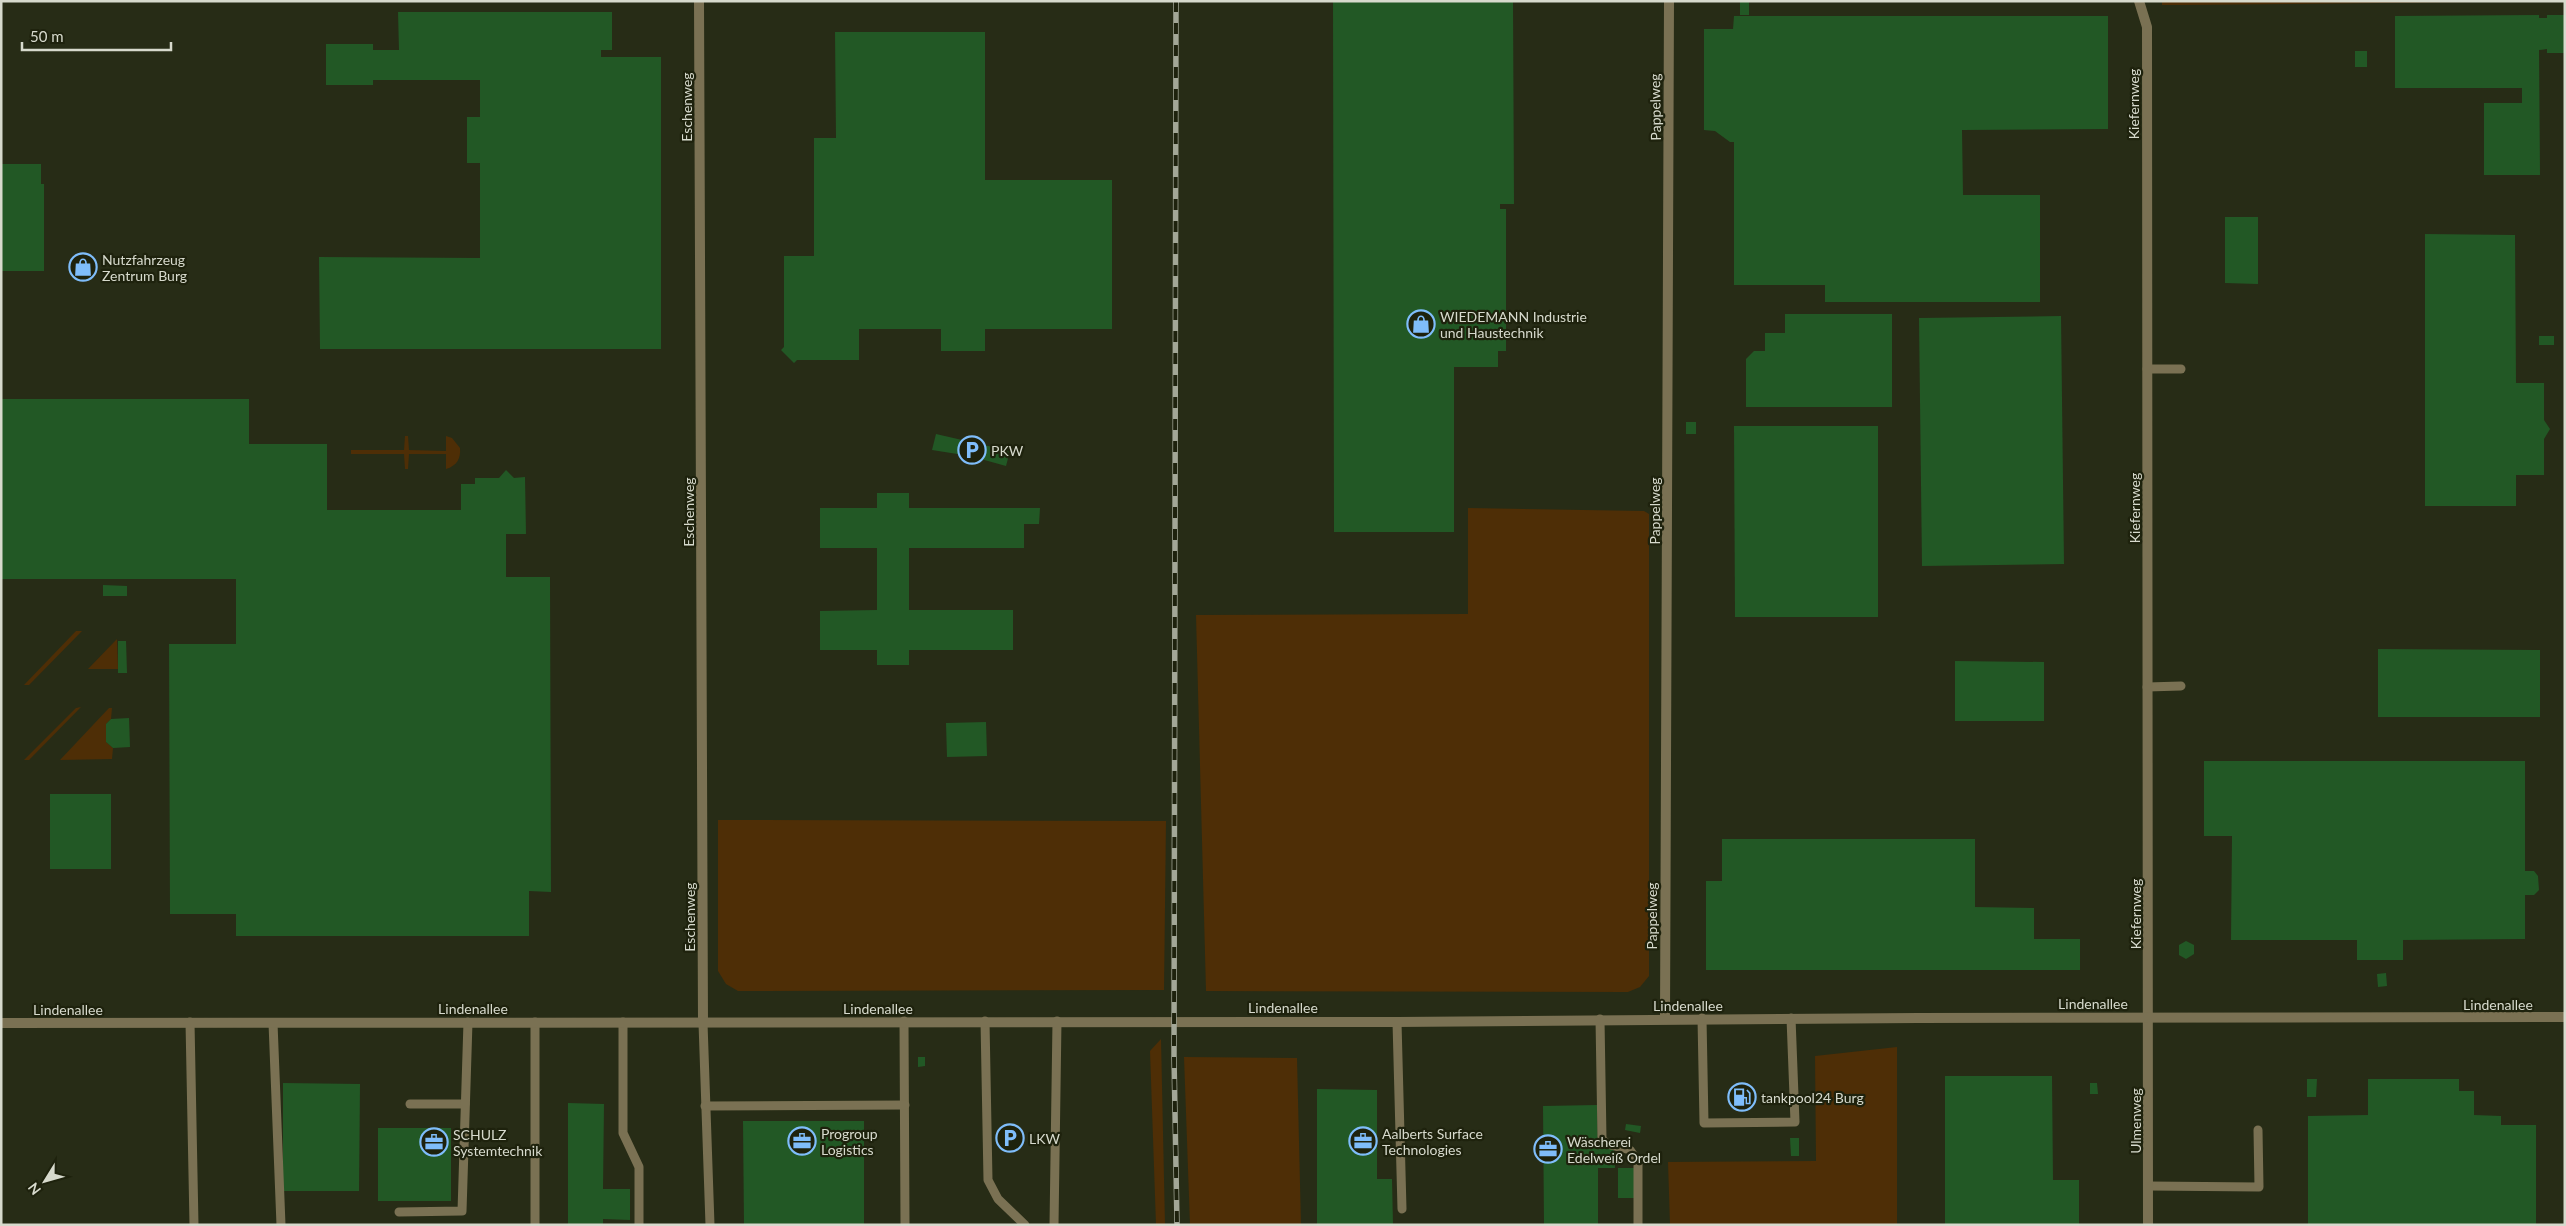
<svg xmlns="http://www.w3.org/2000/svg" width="2566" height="1226" viewBox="0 0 2566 1226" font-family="Lato,sans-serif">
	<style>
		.green { fill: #4e2e06 }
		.building { fill: #225825 }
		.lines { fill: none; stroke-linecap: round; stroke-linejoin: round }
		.lane { stroke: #7a7153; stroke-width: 9 }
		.street { stroke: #7a7153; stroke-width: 10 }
		.rail-casing { stroke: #a3a797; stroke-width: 5.5 }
		.rail { stroke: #1e220d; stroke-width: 4; stroke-dasharray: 11; stroke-linecap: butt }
		.labels { text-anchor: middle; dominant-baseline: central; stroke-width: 4.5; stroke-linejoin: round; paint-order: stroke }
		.street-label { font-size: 14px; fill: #d7dacd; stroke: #1e220d }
		.poi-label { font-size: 14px; fill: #d7dacd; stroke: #1e220d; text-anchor: start }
	</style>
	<rect width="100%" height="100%" fill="#272c16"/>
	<!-- green -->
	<g class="green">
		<path d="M2162 1H2565L2180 5H2162Z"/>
		<path d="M405 436H408L409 450 446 451V436L452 438 460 448C461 458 457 466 446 469V454H409L408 469H405L404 454H351V450H404Z"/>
		<path d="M1468 508 1644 511 1649 514V976L1640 987 1628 992 1206 991 1196 615 1468 614Z"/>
		<path d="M76 631H82L29 685H24Z"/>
		<path d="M117 639 118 669H88Z"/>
		<path d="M81 707 29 760H24L76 708Z"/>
		<path d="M109 708H112L111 719 106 724V742L113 748 112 759 60 760Z"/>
		<path d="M718 820 1166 821 1164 990 738 991 726 984 718 971Z"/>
		<path d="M1161 1039 1165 1225H1156L1150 1051Z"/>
		<path d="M1897 1047V1225H1670L1668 1162 1816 1161 1815 1056Z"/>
		<path d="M1184 1057 1297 1058 1301 1225H1190Z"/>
	</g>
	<!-- building -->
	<g class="building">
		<path d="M1333 1H1513L1514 204H1500V209H1506V351H1498V367H1454V532H1334Z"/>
		<rect x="1740" y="2" width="9" height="13"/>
		<path d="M398 12H612V50H601V57H661V349H320L319 257 480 258V163H467V117H480V80H373V85H326V44H373V50H399Z"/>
		<path d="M2539 15V18H2547V15H2565V53H2547V49L2539 50 2540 175H2484V103H2522V88H2395V16Z"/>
		<path d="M1734 16H2108V129L1962 130 1963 195H2040V302H1825V285H1734V142H1730L1715 131 1704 130V29H1733Z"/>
		<path d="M835 32H985V180H1112V329H985V351H941V329H859V360H797L794 363 781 350 784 347V256H814V138H836Z"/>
		<rect x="2355" y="51" width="12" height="16"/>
		<path d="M1 164H41V184H44V271H1Z"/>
		<path d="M2225 217H2258V284L2225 283Z"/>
		<path d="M2425 234 2515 235 2516 383H2544V420L2550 429 2544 439V475H2516V506H2425Z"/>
		<path d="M1785 314H1892V407H1746V359L1754 351H1765V333H1785Z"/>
		<path d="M2061 316 2064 564 1922 566 1919 318Z"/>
		<rect x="2539" y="336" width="15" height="9"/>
		<path d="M1 399H249V444H327V510H461V484H475V478H499L506 470 514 478 525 477 526 534H506V577H550L551 892 529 891V936H236V914H170L169 644H236V579H1Z"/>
		<rect x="1686" y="422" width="10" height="12"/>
		<path d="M1734 426H1878V617H1735Z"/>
		<path d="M936 434 1010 451 1006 466 970 456 932 450Z"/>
		<path d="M877 493H909V508H1040L1039 524H1024V548H909V610H1013V650H909V665H877V650H820V611L877 610V548H820V508H877Z"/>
		<path d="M103 585 127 586V596H103Z"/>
		<path d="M118 641H126L127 673H118Z"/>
		<path d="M2378 649 2540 650V717H2378Z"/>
		<path d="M1955 661 2044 662V721H1955Z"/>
		<path d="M129 718 130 747 113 748 106 742V724L111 719Z"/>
		<path d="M986 722 987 756 947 757 946 723Z"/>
		<path d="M2204 761H2525V871H2534L2538 876 2539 890 2534 895H2525V939L2403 940V960H2357V940H2231L2232 836H2204Z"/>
		<rect x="50" y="794" width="61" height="75"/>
		<path d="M1722 839H1975V907L2034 908V939H2080V970H1706V881H1722Z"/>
		<path d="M2186 941 2194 945V954L2186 959 2179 955V945Z"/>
		<path d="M2386 973 2387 986 2378 987 2377 974Z"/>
		<path d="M918 1057H925V1066L918 1067Z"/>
		<path d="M1945 1076H2052L2053 1180H2079V1225H1945Z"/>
		<path d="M2307 1079H2317L2316 1097H2307Z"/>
		<path d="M2368 1079H2459V1091H2474V1115L2501 1116V1125H2536V1225H2308V1116L2368 1115Z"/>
		<path d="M283 1083 360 1084 359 1191H283Z"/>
		<path d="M2090 1083H2097L2098 1094H2090Z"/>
		<path d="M1317 1089 1377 1090V1179H1392L1393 1225H1317Z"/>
		<path d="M568 1103 604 1104 603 1189H630V1220L603 1219V1225H568Z"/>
		<path d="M1597 1105 1598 1147H1614L1615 1168H1598V1225H1544L1543 1106Z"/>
		<path d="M743 1121H864V1225H744Z"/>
		<path d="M1626 1124 1641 1126 1640 1133 1625 1130Z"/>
		<rect x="378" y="1128" width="73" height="73"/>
		<path d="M1790 1138H1799V1156H1791Z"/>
		<rect x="1618" y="1168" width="19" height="30"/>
	</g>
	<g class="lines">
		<!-- lane -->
		<g class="lane">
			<path d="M2147 369H2181"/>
			<path d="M2147 687 2181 686"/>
			<path d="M1702 1018 1704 1123 1795 1122 1791 1018"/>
			<path d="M1600 1019 1602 1139 1607 1144 1630 1150 1638 1162V1225"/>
			<path d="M904 1021 905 1225"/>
			<path d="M985 1021 988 1180 998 1199 1025 1225"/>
			<path d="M190 1022 194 1225"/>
			<path d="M535 1022V1225"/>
			<path d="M623 1022V1133L639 1167V1225"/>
			<path d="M1397 1022 1402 1209"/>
			<path d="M273 1023 281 1225"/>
			<path d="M703 1023 710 1225"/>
			<path d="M410 1104H465"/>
			<path d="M705 1106 905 1105"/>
			<path d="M2149 1186 2259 1187 2258 1130"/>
			<path d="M399 1212 462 1211 468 1022"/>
			<path d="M1054 1225 1057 1021"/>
		</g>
		<!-- street -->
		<g class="street">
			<path d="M699 1 703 1023"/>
			<path d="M2139 1 2147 27 2148 1225"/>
			<path d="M1665 1019 1669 1"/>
			<path d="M1 1023 1397 1022 1918 1018 2565 1017"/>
		</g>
		<!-- rail casing -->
		<g class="rail-casing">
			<path id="rail" d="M1176 1 1174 1057 1177 1225"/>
		</g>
		<!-- rail -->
		<use href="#rail" class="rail"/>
	</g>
	<!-- icons -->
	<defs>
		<g id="shop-ring" transform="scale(1.4375)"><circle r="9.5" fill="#1e220d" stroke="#7fbdfa" stroke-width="1.5"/><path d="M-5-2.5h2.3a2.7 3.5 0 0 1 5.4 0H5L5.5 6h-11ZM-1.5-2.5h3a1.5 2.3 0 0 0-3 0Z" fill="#7fbdfa"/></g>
		<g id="parking-ring" transform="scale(1.4375)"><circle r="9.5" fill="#1e220d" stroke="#7fbdfa" stroke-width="1.5"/><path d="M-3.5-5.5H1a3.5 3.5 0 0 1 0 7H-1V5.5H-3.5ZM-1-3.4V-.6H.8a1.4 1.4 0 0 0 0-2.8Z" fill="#7fbdfa"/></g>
		<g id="fuel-ring" transform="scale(1.4375)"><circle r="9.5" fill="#1e220d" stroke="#7fbdfa" stroke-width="1.5"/><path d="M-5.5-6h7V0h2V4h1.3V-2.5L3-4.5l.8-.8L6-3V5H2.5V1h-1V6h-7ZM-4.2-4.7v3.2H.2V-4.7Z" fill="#7fbdfa"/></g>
		<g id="office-ring" transform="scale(1.4375)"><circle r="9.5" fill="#1e220d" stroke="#7fbdfa" stroke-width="1.5"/><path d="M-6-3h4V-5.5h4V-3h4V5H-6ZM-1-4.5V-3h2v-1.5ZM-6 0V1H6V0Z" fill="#7fbdfa"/></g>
	</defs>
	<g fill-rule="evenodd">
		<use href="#shop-ring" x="83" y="267"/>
		<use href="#shop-ring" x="1421" y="324"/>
		<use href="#parking-ring" x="972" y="450"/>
		<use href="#fuel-ring" x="1742" y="1097"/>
		<use href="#parking-ring" x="1010" y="1138"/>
		<use href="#office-ring" x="802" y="1141"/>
		<use href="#office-ring" x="1363" y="1141"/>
		<use href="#office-ring" x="434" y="1142"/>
		<use href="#office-ring" x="1548" y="1149"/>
	</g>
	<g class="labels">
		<!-- street labels -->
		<g class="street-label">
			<text transform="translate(2133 104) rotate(-90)">Kiefernweg</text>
			<text transform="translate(686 107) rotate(-90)">Eschenweg</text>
			<text transform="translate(1655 107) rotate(-91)">Pappelweg</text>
			<text transform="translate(2134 508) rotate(-90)">Kiefernweg</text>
			<text transform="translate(1654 511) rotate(-90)">Pappelweg</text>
			<text transform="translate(688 512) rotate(-90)">Eschenweg</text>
			<text transform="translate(2135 914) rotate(-90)">Kiefernweg</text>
			<text transform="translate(1651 916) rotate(-90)">Pappelweg</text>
			<text transform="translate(689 917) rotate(-90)">Eschenweg</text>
			<text x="2093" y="1003">Lindenallee</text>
			<text x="2498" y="1004">Lindenallee</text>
			<text x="1688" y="1005">Lindenallee</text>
			<text x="1283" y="1007">Lindenallee</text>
			<text x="473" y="1008">Lindenallee</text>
			<text x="878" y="1008">Lindenallee</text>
			<text x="68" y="1009">Lindenallee</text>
			<text transform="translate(2135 1121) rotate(-90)">Ulmenweg</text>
		</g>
		<!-- poi labels -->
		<g class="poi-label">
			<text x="102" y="259">Nutzfahrzeug<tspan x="102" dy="16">Zentrum Burg</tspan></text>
			<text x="1440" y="316">WIEDEMANN Industrie<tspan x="1440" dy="16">und Haustechnik</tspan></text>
			<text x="991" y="450">PKW</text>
			<text x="1761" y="1097">tankpool24 Burg</text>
			<text x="821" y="1133">Progroup<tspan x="821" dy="16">Logistics</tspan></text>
			<text x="1382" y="1133">Aalberts Surface<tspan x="1382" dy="16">Technologies</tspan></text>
			<text x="453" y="1134">SCHULZ<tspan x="453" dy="16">Systemtechnik</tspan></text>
			<text x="1029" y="1138">LKW</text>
			<text x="1567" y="1141">Wäscherei<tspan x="1567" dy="16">Edelweiß Ordel</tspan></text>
		</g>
	</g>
	<!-- border -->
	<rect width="2566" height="1226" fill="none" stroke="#d7dacd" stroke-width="5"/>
	<!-- north arrow -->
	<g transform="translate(45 1181) rotate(233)" stroke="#1e220d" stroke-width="4" paint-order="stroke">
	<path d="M0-4L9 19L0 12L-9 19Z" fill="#d7dacd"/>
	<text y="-8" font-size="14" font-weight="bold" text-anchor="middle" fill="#d7dacd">N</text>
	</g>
	<!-- scale -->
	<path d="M22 42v8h149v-8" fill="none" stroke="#d7dacd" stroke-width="2.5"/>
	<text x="30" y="42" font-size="15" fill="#d7dacd" stroke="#1e220d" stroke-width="4" paint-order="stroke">50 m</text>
</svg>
